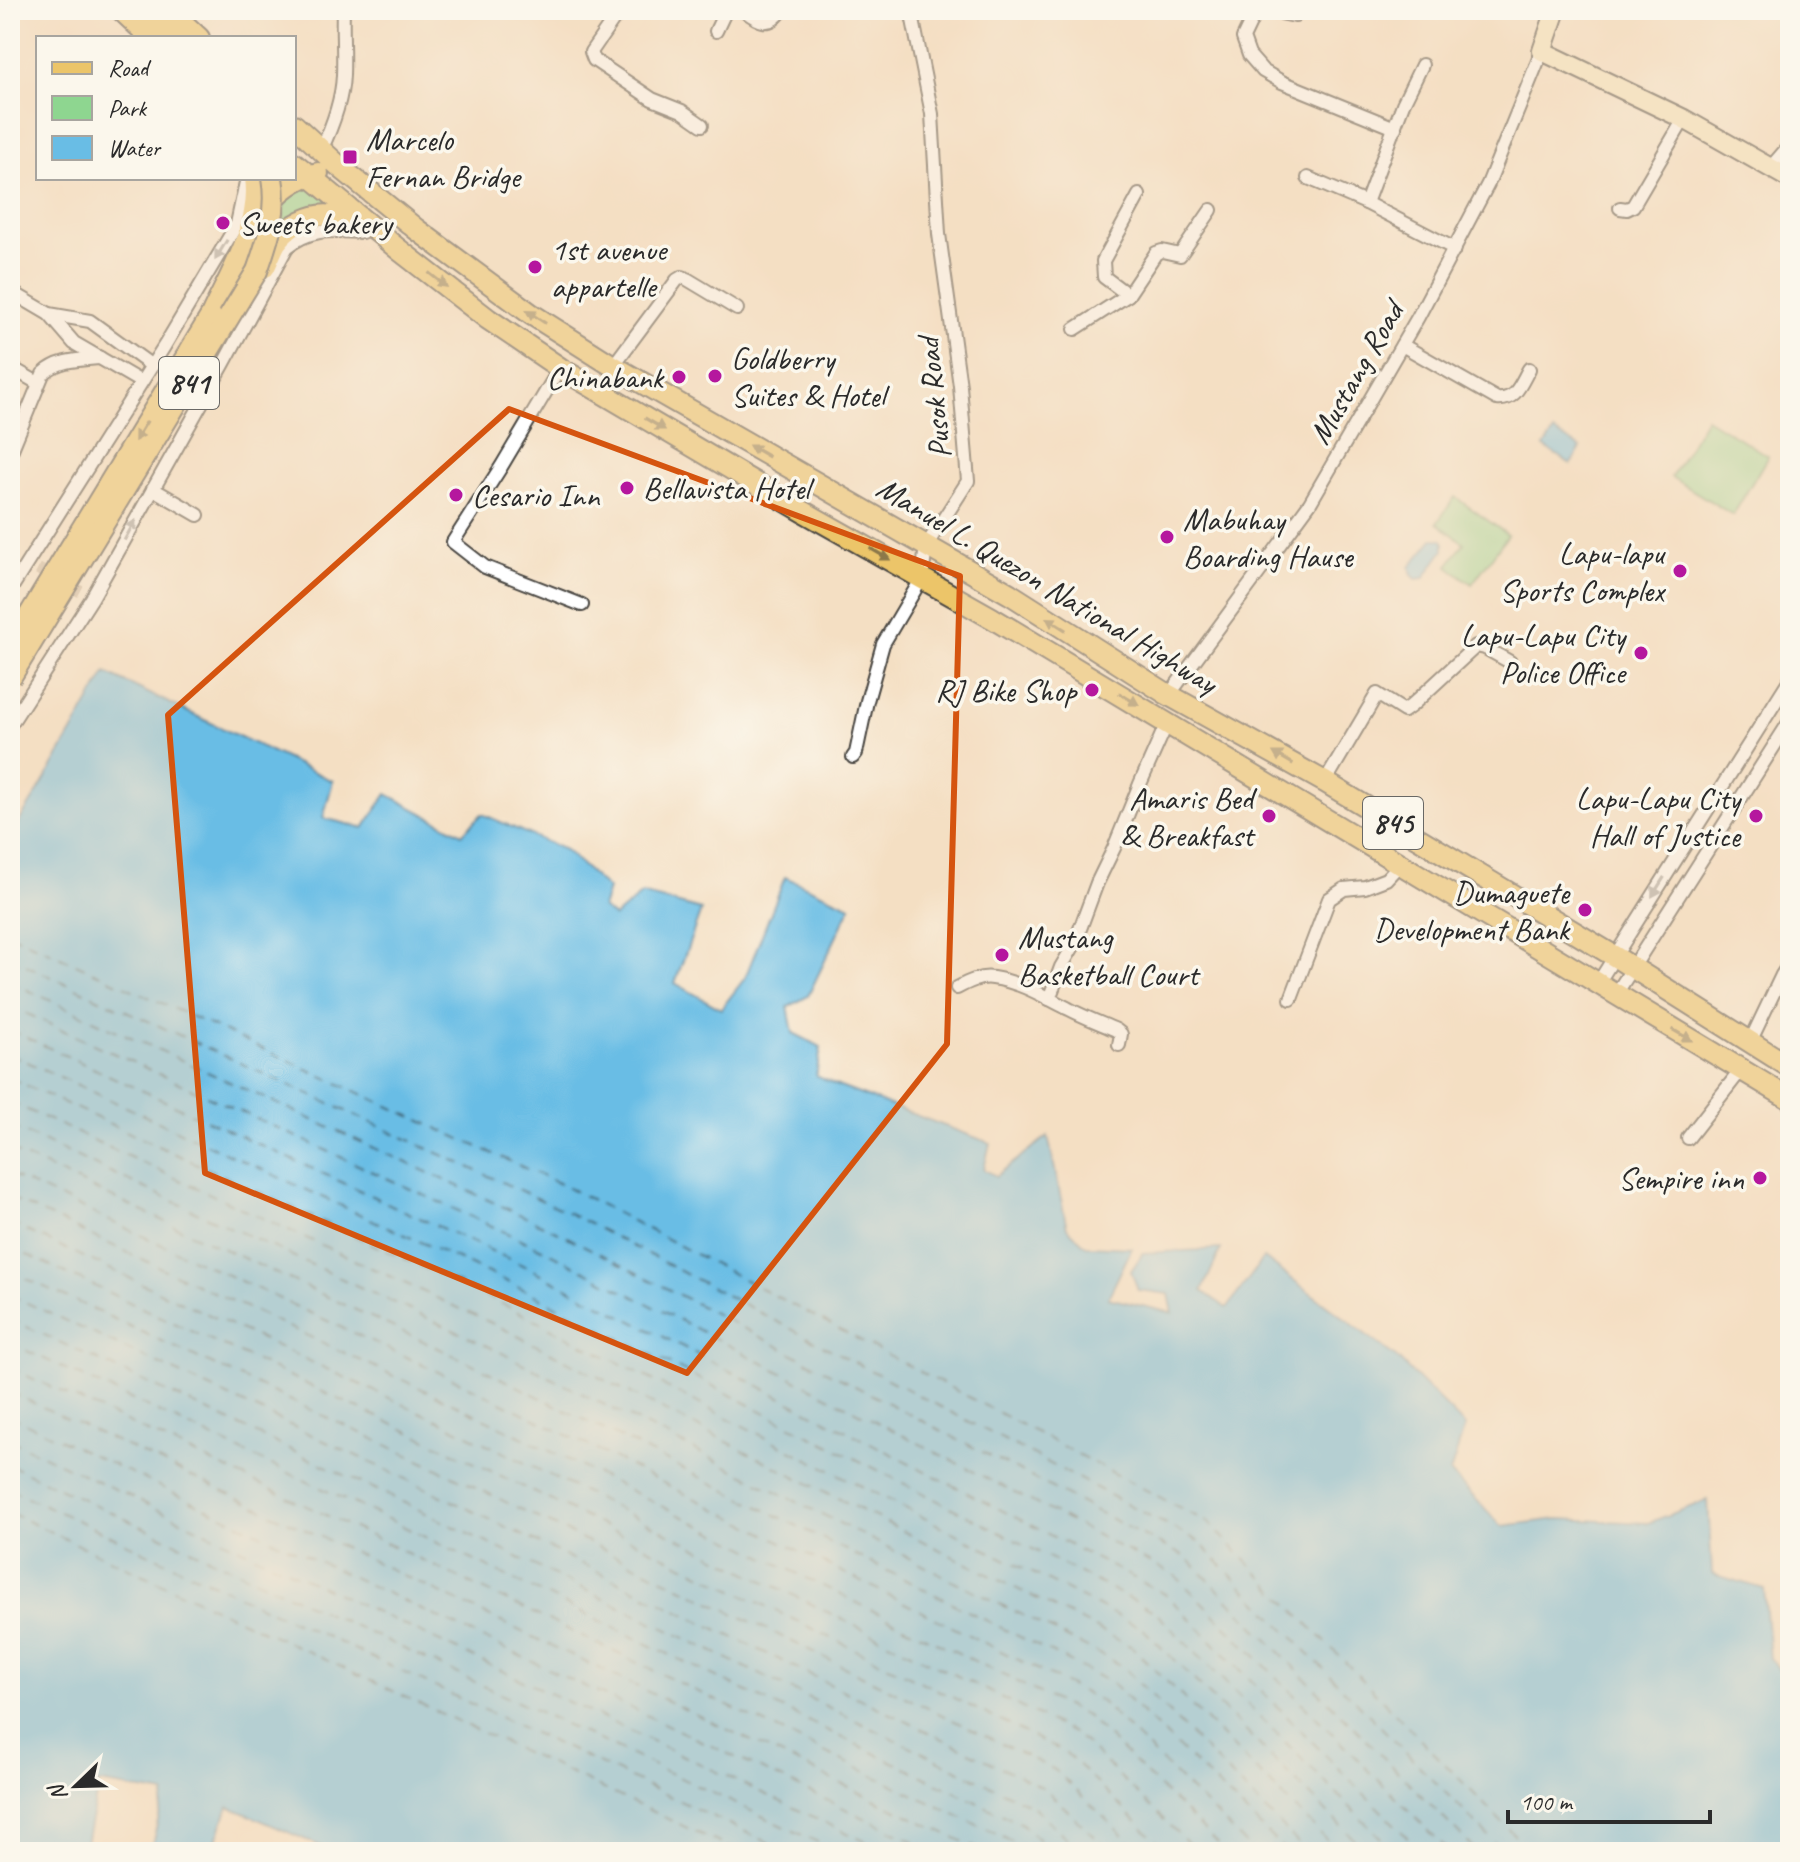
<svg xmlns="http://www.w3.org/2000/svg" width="1800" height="1862" viewBox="0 0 1800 1862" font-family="Caveat,sans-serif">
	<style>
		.green { fill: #8ed690; stroke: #5c805e; stroke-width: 2 }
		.water { fill: #69bde5; stroke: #4a7488; stroke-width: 2 }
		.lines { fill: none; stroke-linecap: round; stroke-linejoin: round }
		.ferry { stroke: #3e5763; stroke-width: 2; stroke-dasharray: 10 8; stroke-linecap: butt }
		.street-tunnel { stroke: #ccbba5; stroke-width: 12; stroke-dasharray: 12 6; stroke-linecap: butt }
		.street-casing { stroke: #494642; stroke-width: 16 }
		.secondary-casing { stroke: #494642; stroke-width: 22 }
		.primary-casing { stroke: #494642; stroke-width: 24 }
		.street { stroke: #fff; stroke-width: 12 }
		.secondary { stroke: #f7e8c3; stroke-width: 18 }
		.primary { stroke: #ecc569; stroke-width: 20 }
		.primary-bridge-casing { stroke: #494642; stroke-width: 24; stroke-linecap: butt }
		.primary-bridge { stroke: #ecc569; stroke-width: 20 }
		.oneway { fill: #a0a0a0 }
		.oneway2 { fill: #8c784a }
		.marked { fill: none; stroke: #d5540f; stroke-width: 6; stroke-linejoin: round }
		.poi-dot { fill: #b5179e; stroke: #fbf7ec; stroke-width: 3 }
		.labels { text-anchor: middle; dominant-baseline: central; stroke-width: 7; stroke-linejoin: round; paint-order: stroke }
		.shield { fill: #fbf7ec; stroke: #696865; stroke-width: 2 }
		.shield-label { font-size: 30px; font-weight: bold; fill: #2b2b2b }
		.poi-label { font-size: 32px; fill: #2b2b2b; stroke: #fbf7ec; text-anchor: start }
		.street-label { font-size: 32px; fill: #2b2b2b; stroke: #fbf7ec }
	</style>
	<rect width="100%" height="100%" fill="#fbf7ec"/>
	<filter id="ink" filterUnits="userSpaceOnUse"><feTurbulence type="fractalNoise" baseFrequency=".0125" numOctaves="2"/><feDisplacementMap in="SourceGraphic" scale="16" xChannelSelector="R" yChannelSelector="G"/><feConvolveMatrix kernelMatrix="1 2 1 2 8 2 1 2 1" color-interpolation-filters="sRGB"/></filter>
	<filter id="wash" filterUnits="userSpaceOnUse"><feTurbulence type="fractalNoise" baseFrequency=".006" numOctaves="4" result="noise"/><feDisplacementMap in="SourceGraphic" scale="32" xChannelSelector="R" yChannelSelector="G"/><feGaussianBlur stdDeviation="1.8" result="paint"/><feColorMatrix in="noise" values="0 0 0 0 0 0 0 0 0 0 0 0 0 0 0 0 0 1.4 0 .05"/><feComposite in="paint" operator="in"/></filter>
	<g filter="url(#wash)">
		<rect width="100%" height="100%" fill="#f4dfc3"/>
		<!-- green -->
		<g class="green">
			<path d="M314 183 343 210 309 209 283 222 284 201 300 186Z"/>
			<path d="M1706 418 1768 456 1733 515 1671 477Z"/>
			<path d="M1455 497 1508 535 1472 584 1448 566 1464 543 1437 523Z"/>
		</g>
		<!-- water -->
		<g class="water">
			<path d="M1554 432 1581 448 1571 464 1544 447Z"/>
			<path d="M1433 539H1440L1444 541V550L1424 578 1416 579 1412 575 1410 567Z"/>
			<path d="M106 673 333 781 323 818 364 828 387 794 462 834 482 814 565 850 608 889 602 908 614 917 642 894 701 910 675 983 721 1009 745 978 785 877 851 906 808 996 788 1007 793 1033 821 1047 816 1076 840 1087 990 1143 984 1169 996 1176 1048 1136 1067 1228 1086 1246 1132 1248 1108 1298 1173 1313 1169 1294 1138 1290 1131 1271 1143 1253 1221 1249 1202 1291 1227 1308 1264 1258 1397 1358 1465 1426 1450 1473 1502 1526 1558 1519 1648 1523 1708 1500 1712 1574 1764 1589 1770 1658 1790 1683V1852H334L228 1806 212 1852H150L165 1794 99 1783 84 1852H10V836L39 790Z"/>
		</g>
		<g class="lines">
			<!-- ferry -->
			<g class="ferry">
				<path d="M10 934 573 1190 1209 1523 1531 1852"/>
				<path d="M10 958 563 1210 1198 1541 1504 1852"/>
				<path d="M10 982 552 1229 1187 1558 1477 1852"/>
				<path d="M10 1006 542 1249 1176 1576 1450 1852"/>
				<path d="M10 1030 531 1269 1165 1594 1422 1852"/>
				<path d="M10 1054 521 1288 1154 1611 1395 1852"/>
				<path d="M10 1078 511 1308 1143 1629 1367 1852"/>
				<path d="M10 1102 500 1327 1132 1647 1339 1852"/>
				<path d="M10 1126 490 1347 1121 1665 1307 1852"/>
				<path d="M10 1150 479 1367 1110 1682 1287 1852"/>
				<path d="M10 1175 469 1386 1099 1700 1254 1852"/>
				<path d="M10 1198 459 1406 1088 1717 1226 1852"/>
				<path d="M10 1223 448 1425 1077 1735 1197 1852"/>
				<path d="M10 1247 438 1445 1066 1753 1168 1852"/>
				<path d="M10 1271 428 1464 1055 1770 1140 1852"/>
				<path d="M10 1295 417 1484 1044 1788 1111 1852"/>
				<path d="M10 1319 407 1504 1033 1806 1081 1852"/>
				<path d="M10 1343 396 1523 1022 1824 1052 1852"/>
				<path d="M10 1368 386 1543 1011 1841 1022 1852"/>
				<path d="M10 1392 375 1562 985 1852"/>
				<path d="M10 1416 937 1852"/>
				<path d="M10 1440 888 1852"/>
				<path d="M10 1465 839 1852"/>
				<path d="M10 1489 789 1852"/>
				<path d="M10 1513 739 1852"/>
			</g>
		</g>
	</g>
	<g filter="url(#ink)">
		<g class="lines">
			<!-- street-tunnel -->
			<path class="street-tunnel" d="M38 569 89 596"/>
			<!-- street casing -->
			<g class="street-casing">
				<g id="street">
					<path d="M620 10 591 52 594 60 652 99 682 111 702 125"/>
					<path d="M744 10C759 22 770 28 782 10"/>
					<path d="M1264 10 1253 17 1243 38 1249 55 1263 71 1282 82 1395 128"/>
					<path d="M1266 10 1295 16"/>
					<path d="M716 31 725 12 728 10"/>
					<path d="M321 150C332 127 342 101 343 75 344 53 342 32 343 10"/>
					<path d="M1771 167 1790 145"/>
					<path d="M1308 178 1366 203 1455 249"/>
					<path d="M1366 203 1403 104 1422 65"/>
					<path d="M1620 208 1627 209 1633 206 1684 119"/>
					<path d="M10 291 49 314 74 343 141 382"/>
					<path d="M1128 295 1104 277 1103 261 1139 195"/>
					<path d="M49 314 90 321 152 366"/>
					<path d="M1075 329 1128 295 1156 253 1162 251 1180 255 1211 210"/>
					<path d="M1402 345 1497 399C1516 401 1521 383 1529 369"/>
					<path d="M613 366 677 280 682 277 687 279 737 309"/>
					<path d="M10 367 38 383"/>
					<path d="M560 368 501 467 453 542 485 567 582 605"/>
					<path d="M10 454 43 374C59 359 79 360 100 358"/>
					<path d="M153 489 198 515"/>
					<path d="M10 588 12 587 165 345 237 224 246 182V178"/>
					<path d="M1169 695 1310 503 1418 317 1488 184 1542 51"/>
					<path d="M10 725 92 598 223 365 287 247C312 227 332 231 362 232"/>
					<path d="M853 757 856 753 867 701 883 644 922 578 926 546 968 481 960 386 939 234 932 114 911 10"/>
					<path d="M1325 782 1377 694 1404 711 1411 706 1476 646 1485 648 1510 662"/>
					<path d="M1598 983 1790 679"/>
					<path d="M957 988C968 982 980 976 993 978 1021 982 1045 997 1069 1009 1084 1017 1100 1023 1116 1030L1121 1034 1119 1045"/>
					<path d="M1616 994 1790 721"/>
					<path d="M1049 999 1061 967 1074 945 1097 883 1114 848 1140 784 1167 723"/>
					<path d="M1291 999 1329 899 1344 889 1365 887 1386 879 1400 864"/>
					<path d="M1750 1042 1782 975 1790 963"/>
					<path d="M1688 1138 1741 1070"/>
					<path d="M1788 1435 1790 1434"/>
				</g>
			</g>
			<!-- secondary casing -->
			<g class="secondary-casing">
				<path id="secondary" d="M1556 10 1542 51 1684 119 1790 179"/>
			</g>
			<!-- primary casing -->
			<g class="primary-casing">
				<g id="primary">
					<path d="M121 10 151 38"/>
					<path d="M144 10 176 38"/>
					<path d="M169 10 199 38"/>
					<path d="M294 125 341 168 416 229 531 314 613 366 1010 594 1167 694 1325 782 1614 956 1790 1067"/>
					<path d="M294 163 398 249 488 319 560 368 806 513 992 618 1790 1099"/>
					<path d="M267 208C278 191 297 177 318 173"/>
					<path d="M265 267C269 259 272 250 276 243 289 225 312 212 334 216 342 217 351 222 359 225"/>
					<path d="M211 316C230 274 262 226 255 178"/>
				</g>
			</g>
			<!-- street -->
			<use href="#street" class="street"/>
			<!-- secondary -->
			<use href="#secondary" class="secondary"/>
			<!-- primary -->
			<use href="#primary" class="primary"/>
			<!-- primary-bridge casing -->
			<g class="primary-bridge-casing">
				<g id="primary-bridge">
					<path d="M10 647 211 316"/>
					<path d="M10 678 257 271C268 240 278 211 272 178"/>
				</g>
			</g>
			<!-- primary-bridge -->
			<use href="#primary-bridge" class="primary-bridge"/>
		</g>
		<!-- one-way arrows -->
		<defs><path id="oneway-solid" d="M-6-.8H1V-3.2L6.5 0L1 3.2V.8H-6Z" transform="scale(2)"/></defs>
		<g class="oneway">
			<use href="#oneway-solid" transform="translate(221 250) rotate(121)"/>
			<use href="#oneway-solid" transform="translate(130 530) rotate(-61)"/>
			<use href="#oneway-solid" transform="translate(1658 887) rotate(122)"/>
		</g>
		<g class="oneway2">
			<use href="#oneway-solid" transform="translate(438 280) rotate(38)"/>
			<use href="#oneway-solid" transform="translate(536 317) rotate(-147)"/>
			<use href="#oneway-solid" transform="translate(655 424) rotate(30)"/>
			<use href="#oneway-solid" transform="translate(141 431) rotate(121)"/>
			<use href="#oneway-solid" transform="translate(759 451) rotate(-150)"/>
			<use href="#oneway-solid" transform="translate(880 554) rotate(30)"/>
			<use href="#oneway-solid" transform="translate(1056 624) rotate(-148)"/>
			<use href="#oneway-solid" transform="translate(1129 699) rotate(31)"/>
			<use href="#oneway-solid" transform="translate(1283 758) rotate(-150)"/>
			<use href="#oneway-solid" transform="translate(1682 1035) rotate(30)"/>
		</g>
	</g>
	<!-- marked area -->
	<path d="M0 0H1800V1862H0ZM509 409 960 576 947 1044 687 1373 205 1173 168 715Z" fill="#f4dfc3" fill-opacity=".55" fill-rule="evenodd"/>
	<path class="marked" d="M509 409 960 576 947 1044 687 1373 205 1173 168 715Z"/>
	<!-- markers -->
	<g class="poi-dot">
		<rect x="342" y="149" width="16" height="16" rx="4"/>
		<circle cx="223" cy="223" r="8"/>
		<circle cx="535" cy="267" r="8"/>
		<circle cx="715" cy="376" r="8"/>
		<circle cx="679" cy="377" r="8"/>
		<circle cx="627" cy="488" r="8"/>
		<circle cx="456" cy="495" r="8"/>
		<circle cx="1167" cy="537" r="8"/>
		<circle cx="1680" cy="571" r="8"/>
		<circle cx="1641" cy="653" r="8"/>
		<circle cx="1092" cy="690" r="8"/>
		<circle cx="1269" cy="816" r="8"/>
		<circle cx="1756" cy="816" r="8"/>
		<circle cx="1585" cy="910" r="8"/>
		<circle cx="1002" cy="955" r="8"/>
		<circle cx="1760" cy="1178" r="8"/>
	</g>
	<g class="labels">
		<!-- shield labels -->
		<g class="shield">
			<rect x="159" y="357" width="60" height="52" rx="6"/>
			<rect x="1363" y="797" width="60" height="52" rx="6"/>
		</g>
		<g class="shield-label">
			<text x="189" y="383">841</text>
			<text x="1393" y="823">845</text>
		</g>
		<!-- poi labels -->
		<g class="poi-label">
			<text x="366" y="139">Marcelo<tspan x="366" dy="37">Fernan Bridge</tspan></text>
			<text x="239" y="223">Sweets bakery</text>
			<text x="551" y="249">1st avenue<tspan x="551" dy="37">appartelle</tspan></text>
			<text x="731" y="358">Goldberry<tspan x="731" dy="37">Suites &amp; Hotel</tspan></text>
			<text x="663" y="377" text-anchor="end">Chinabank</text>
			<text x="643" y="488">Bellavista Hotel</text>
			<text x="472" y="495">Cesario Inn</text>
			<text x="1183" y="519">Mabuhay<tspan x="1183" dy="37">Boarding Hause</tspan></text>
			<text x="1664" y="553" text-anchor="end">Lapu-lapu<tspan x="1664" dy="37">Sports Complex</tspan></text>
			<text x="1625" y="635" text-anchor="end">Lapu-Lapu City<tspan x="1625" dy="37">Police Office</tspan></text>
			<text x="1076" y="690" text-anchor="end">RJ Bike Shop</text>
			<text x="1253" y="798" text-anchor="end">Amaris Bed<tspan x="1253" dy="37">&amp; Breakfast</tspan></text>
			<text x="1740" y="798" text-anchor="end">Lapu-Lapu City<tspan x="1740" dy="37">Hall of Justice</tspan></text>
			<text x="1569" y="892" text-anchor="end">Dumaguete<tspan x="1569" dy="37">Development Bank</tspan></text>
			<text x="1018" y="937">Mustang<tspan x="1018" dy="37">Basketball Court</tspan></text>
			<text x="1744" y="1178" text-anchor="end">Sempire inn</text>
		</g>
		<!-- street labels -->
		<g class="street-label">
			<text transform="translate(1356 373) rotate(-60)">Mustang Road</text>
			<text transform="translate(934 398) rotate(-96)">Pusok Road</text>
			<text transform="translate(1047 585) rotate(31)">Manuel L. Quezon National Highway</text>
		</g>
	</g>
	<!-- margin -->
	<rect width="1800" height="1862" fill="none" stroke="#fbf7ec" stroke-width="40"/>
	<!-- legend -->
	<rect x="36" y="36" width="260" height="144" fill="#fbf7ec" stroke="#a8a59f" stroke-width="2"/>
	<rect x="52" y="62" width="40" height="12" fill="#ecc569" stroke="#a8a59f" stroke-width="2"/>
	<text x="108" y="76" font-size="24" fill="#2b2b2b">Road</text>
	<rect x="52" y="96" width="40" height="24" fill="#8ed690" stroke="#a8a59f" stroke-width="2"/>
	<text x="108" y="116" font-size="24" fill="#2b2b2b">Park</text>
	<rect x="52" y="136" width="40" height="24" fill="#69bde5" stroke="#a8a59f" stroke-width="2"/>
	<text x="108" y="156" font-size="24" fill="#2b2b2b">Water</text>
	<!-- north arrow -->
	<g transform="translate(76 1786) rotate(247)" stroke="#fbf7ec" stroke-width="6" paint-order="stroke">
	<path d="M0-6L14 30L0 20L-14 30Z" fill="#2b2b2b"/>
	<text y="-12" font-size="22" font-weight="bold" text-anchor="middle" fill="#2b2b2b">N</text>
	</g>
	<!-- scale -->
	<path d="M1508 1810v12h202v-12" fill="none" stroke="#2b2b2b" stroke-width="4"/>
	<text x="1520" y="1810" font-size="24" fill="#2b2b2b" stroke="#fbf7ec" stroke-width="6" paint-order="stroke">100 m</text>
</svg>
